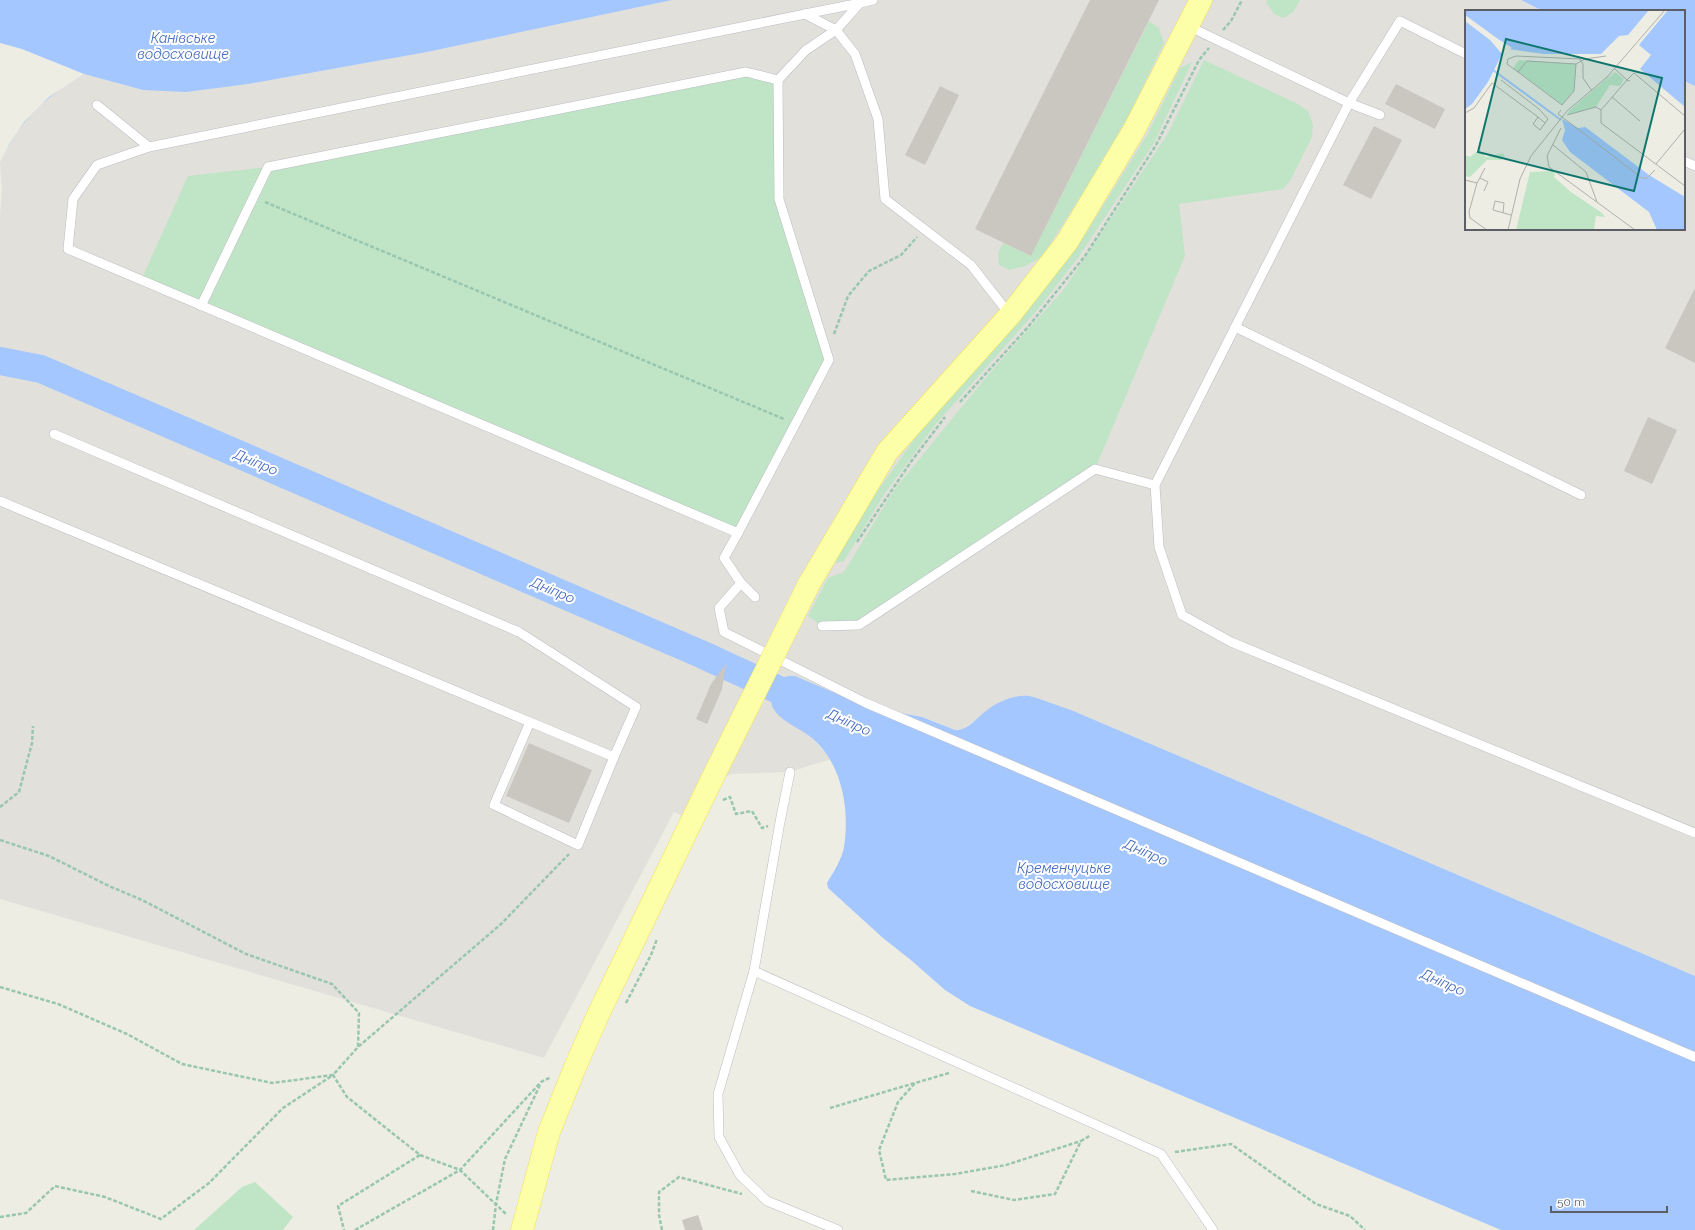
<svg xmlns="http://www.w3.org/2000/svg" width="1695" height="1230" viewBox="0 0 1695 1230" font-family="Raleway,sans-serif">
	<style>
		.industrial { fill: #e1e0db }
		.green { fill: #c0e5c6 }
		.water { fill: #a3c7fe }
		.pier { fill: #eeede3 }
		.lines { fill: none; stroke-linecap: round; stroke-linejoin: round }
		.river { stroke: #a3c7fe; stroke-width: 28 }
		.building { fill: #c9c7c0 }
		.service-casing { stroke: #bbbcc2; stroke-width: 10 }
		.primary-casing { stroke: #efdf5b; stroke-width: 23 }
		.path { stroke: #99c6ae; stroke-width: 2.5; stroke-dasharray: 4 2; stroke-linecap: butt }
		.service { stroke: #fff; stroke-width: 9 }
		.primary { stroke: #fdfea8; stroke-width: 22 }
		.primary-bridge-casing { stroke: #efdf5b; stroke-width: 23; stroke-linecap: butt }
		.primary-bridge { stroke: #fdfea8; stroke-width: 22 }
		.labels { text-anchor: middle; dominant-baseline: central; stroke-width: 4; stroke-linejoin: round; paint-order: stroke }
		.water-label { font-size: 14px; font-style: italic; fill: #466dc1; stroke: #fff }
		.inset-river { fill: none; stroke: #a3c7fe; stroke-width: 2 }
		.inset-road { fill: none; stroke: #afb0ac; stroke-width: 1 }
		.view { fill: #0f766e; fill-opacity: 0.15; stroke: #0f766e; stroke-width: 2 }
		.inset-edge { fill: none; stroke: #5b5e64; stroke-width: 2 }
	</style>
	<rect width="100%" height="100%" fill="#eeede3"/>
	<!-- industrial -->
	<path class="industrial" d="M672 0H1521L1543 11H1466V229H1684V81L1695 86V976L1071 710 975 720 961 731 955 730 922 717 876 710 780 715 812 738 831 759 790 772 732 774 711 781 692 820 674 812 544 1058 0 899V217L2 190 0 163 10 143 25 121 49 97 84 74 143 90 248 84 427 52Z"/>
	<!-- green -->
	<g class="green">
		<path d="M1267 0H1300L1294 11 1284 18 1274 14 1266 2Z"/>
		<path d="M1149 21 1159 28 1164 43 1127 119 1086 188 1042 257 1025 266 1009 270 999 265 998 253 1003 243 1031 256Z"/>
		<path d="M1204 60 1298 104 1308 111 1313 125 1312 137 1290 181 1283 189 1179 204 1185 256 1095 469 859 625 822 626 808 616 828 578 844 572 894 490 987 376 1064 289 1167 135Z"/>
		<path d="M1192 62 1154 143 1078 258 1039 308 935 425 883 496 844 561 836 563 838 556 864 510 931 416 1033 302 1081 241 1147 135 1180 68Z"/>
		<path d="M746 72 778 80 779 199 829 360 738 533 141 280 188 176 268 167Z"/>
		<path d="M255 1182 293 1217 283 1230H194L242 1187Z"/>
	</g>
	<!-- water -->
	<g class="water">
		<path d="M0 0H672L427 52 248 84 186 92 143 90 84 74C43 99 21 119 0 163Z"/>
		<path d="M1521 0H1695V86L1684 81V11H1543Z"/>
		<path d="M788 676H795L868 707 922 717 955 730C968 731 976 718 986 711 997 702 1015 694 1029 696 1043 699 1057 706 1071 710L1695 976V1230H1501L970 1006 945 990 912 961 883 938 828 888 827 883C833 873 842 859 844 847 850 810 842 763 812 738 800 728 781 722 773 708 769 701 773 686 779 680 781 678 785 677 788 676Z"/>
	</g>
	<!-- pier -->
	<path class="pier" d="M0 43 22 49 84 74 49 97 25 121 10 143 0 163Z"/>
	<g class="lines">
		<!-- river -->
		<path class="river" d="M0 361 41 369 701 654 809 704"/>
	</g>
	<!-- building -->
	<g class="building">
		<path d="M1090 0H1159L1031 256 975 229Z"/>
		<path d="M1396 84 1445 109 1435 129 1385 104Z"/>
		<path d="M940 86 959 95 925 165 905 155Z"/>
		<path d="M1374 126 1402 140 1371 199 1343 185Z"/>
		<path d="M1695 288V363L1665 348Z"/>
		<path d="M1648 417 1677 430 1652 484 1624 471Z"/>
		<path d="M726 664 722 689 707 724 696 719 711 684Z"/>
		<path d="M529 743 592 770 569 823 506 796Z"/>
		<path d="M698 1215 703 1230H685L682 1220Z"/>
	</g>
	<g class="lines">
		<!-- service casing -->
		<g class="service-casing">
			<g id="service">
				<path d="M805 14 860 3"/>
				<path d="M1188 26 1349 103 1155 485 1159 547 1182 615 1231 642 1695 833"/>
				<path d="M778 80 806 50 836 30 860 3 873 0"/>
				<path d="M97 105 149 147"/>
				<path d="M1380 115 1349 103 1400 21 1466 54"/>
				<path d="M1684 161 1695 166"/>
				<path d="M201 306 268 167 746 72 778 80 779 199 829 360 738 533 68 249 73 199 97 165 149 147 805 14 836 30 855 54 878 119 885 199 971 265 1010 315"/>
				<path d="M1235 327 1581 495"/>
				<path d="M54 434 519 632 636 707 614 757"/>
				<path d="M0 501 530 722 614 757 578 845 494 805 530 722"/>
				<path d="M738 533 724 558 741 583 755 597"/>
				<path d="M741 583 719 608 724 632 866 703 1695 1057"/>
				<path d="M822 626 859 625 1095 469 1155 485"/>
				<path d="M790 772 780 822 754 971 718 1094 719 1137 740 1175 767 1201 838 1230"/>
				<path d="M754 971 1161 1154 1213 1230"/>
			</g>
		</g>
		<!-- primary casing -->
		<g class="primary-casing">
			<g id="primary">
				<path d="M809 584 887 452 1010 315 1067 242 1134 130 1201 0"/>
				<path d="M522 1230 549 1132 576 1065 597 1017 711 781"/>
			</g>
		</g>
		<!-- path -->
		<g class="path">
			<path d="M1223 30 1231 21 1242 0"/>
			<path d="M265 202 784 419"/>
			<path d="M834 334 848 296 869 271 901 255 917 237"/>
			<path d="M960 402 1028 327 1085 256 1156 145 1199 60 1209 48"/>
			<path d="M857 542 910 463 945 417"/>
			<path d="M723 800 730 797 736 814 752 811 762 828 768 826"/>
			<path d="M0 807 19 792 32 743 33 726"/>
			<path d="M0 840 49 856 109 886 142 900 246 954 332 984 359 1013 358 1047"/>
			<path d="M0 987 58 1004 127 1034 182 1064 272 1083 333 1075 358 1047 501 924 569 854"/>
			<path d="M626 1003 651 955 657 939"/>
			<path d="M949 1073 915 1083 898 1102 879 1150 886 1180 955 1174 1006 1165 1081 1141"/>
			<path d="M830 1108 915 1083"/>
			<path d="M1175 1152 1231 1144 1316 1204 1350 1216 1365 1230"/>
			<path d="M420 1155 460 1170 507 1215"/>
			<path d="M971 1191 1014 1200 1055 1194 1081 1141 1091 1135"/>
			<path d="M0 1217 26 1213 55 1186 105 1197 161 1219 209 1183 283 1108 333 1075 347 1097 420 1155 338 1206 344 1230"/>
			<path d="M355 1230 460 1170 541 1082 551 1077"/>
			<path d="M493 1230 496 1204 505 1159 540 1085"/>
			<path d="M662 1230 659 1215V1192L679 1177 742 1194"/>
		</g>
		<!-- service -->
		<use href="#service" class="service"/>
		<!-- primary -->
		<use href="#primary" class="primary"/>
		<!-- primary-bridge casing -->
		<g class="primary-bridge-casing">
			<path id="primary-bridge" d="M711 781 809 584"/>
		</g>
		<!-- primary-bridge -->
		<use href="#primary-bridge" class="primary-bridge"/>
	</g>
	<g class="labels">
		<!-- water labels -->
		<g class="water-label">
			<text x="183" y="38">Канівське<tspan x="183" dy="16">водосховище</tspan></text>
			<text transform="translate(256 462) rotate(23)">Дніпро</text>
			<text transform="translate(553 590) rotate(23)">Дніпро</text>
			<text transform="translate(849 722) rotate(24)">Дніпро</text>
			<text transform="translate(1146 852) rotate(24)">Дніпро</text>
			<text x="1064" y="868">Кременчуцьке<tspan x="1064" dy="16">водосховище</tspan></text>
			<text transform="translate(1443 982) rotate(24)">Дніпро</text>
		</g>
	</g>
	<!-- overview -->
	<g transform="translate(1465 10)">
		<rect width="220" height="220" fill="#eeede3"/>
		<path d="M54 50 111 54 109 81 97 95 48 58ZM149 62 141 72 150 62 159 69 155 76 145 75 131 97 102 105 104 101ZM11 142H15L21 147 38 143 40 148 36 150H22L5 167 0 166V145L5 147ZM87 161 90 163 89 167 106 182 137 203 140 207 131 206 129 219 51 220 65 162Z" fill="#c0e5c6"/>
		<path d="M0 0H184L163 25 154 26 136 44H79L43 39 37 44 23 72 7 94 0 99ZM203 0H220V97L175 59 186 45 174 35ZM97 109 113 118 120 117 123 119 184 165 220 187V220H192L184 202 105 142 97 130 100 120Z" fill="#a3c7fe"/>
		<path d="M0 5 33 29 47 38 37 44 25 30 0 11Z" fill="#eeede3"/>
		<path class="inset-river" d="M28 60 96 110"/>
		<path class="inset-road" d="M111 54 120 49 141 46M150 59 162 70 136 100V113L220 176M53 62 62 51 111 54 109 81 97 95 53 62 42 54 43 49 51 46 115 49 118 54V68L127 81M36 70 74 99 83 109 80 113M165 71 162 70 169 63 220 106M147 87 175 111M96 100 93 104 105 113 177 168H182L190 160M0 103 9 98 27 73 73 107 80 113 75 120 68 114 73 107M102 105 131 97 136 100M96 118 82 146 84 157 170 220M88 135 121 162 132 192M191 154 220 119M20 158 12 173 4 202 5 208 22 220M15 168 23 172 19 181M0 170 12 173M38 203 39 193 30 191 28 200 46 205M43 220 55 169 66 146 102 101 142 67 200 0"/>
		<path class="view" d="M41 29 197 68 169 181 13 142Z"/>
		<rect width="220" height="220" class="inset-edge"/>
	</g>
	<!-- scale -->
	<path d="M1551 1206v6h116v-6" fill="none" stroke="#5b5e64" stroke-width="2"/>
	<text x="1557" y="1206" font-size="12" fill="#5b5e64" stroke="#ffffff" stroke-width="3" paint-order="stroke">50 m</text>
</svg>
